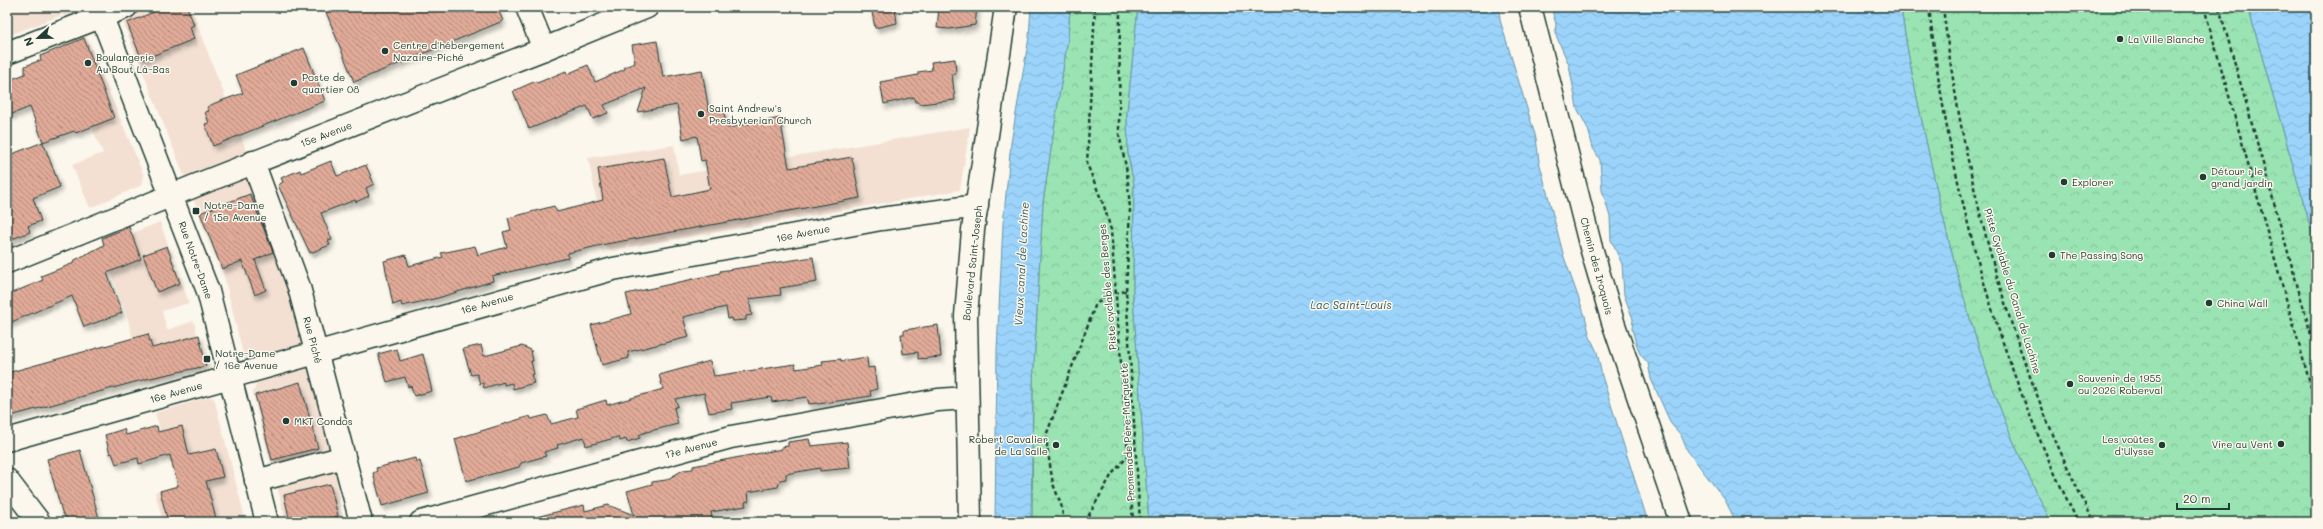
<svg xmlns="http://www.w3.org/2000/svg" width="2323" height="529" viewBox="0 0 2323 529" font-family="Mali,sans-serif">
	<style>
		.built { fill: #f3e0d3 }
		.forest { fill: url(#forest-crowns); stroke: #5c9073 }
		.water { fill: url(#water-waves); stroke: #6997ab }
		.building { fill: url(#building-back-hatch); stroke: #1f3d34; filter: url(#shadow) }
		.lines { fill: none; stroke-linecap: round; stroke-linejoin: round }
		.minor-casing { stroke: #1f3d34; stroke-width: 25 }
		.path { stroke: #1f3d34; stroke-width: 2.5; stroke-dasharray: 4 3; stroke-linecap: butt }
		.minor { stroke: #fbf7ec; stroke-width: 22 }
		.poi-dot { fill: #1f3d34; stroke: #fbf7ec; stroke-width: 1.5 }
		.labels { text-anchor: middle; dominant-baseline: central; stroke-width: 3; stroke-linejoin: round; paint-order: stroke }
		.poi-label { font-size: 10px; fill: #1f3d34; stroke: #fbf7ec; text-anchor: start }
		.street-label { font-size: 10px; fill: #1f3d34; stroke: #fbf7ec }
		.water-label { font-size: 11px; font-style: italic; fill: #385b5c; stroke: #fbf7ec }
	</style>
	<defs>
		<pattern id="forest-crowns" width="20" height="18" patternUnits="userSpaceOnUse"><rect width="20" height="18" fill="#9ae3b2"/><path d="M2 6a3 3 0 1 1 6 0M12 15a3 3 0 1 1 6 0" fill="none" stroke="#84c49a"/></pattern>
		<pattern id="water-waves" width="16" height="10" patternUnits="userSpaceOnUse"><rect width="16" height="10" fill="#9bd3fa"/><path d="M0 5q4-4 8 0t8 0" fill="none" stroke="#85b6d7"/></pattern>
		<pattern id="building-back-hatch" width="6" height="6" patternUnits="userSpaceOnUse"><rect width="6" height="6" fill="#e0a998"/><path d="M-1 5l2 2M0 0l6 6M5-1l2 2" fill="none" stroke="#b58b7d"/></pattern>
		<filter id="shadow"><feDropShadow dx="2.5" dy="4.5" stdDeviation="2" flood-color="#0004"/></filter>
	</defs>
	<rect width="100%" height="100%" fill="#fbf7ec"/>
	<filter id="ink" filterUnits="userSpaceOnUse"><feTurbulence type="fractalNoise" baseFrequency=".025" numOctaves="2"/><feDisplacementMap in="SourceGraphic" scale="8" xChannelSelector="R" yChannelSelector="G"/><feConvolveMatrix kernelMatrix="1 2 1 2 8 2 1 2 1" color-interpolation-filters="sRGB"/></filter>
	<g filter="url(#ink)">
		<!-- built -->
		<g class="built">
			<path d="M7 7H81L79 13 67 18 62 15 7 36Z"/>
			<path d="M117 7H190L252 165 317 352 343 522H286L253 392 256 385 249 358H245L243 354 224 276Z"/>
			<path d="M85 33 144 176 142 185 90 208 72 165 103 153 76 91 70 64 60 43Z"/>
			<path d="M970 127 960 190 607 251 588 158 674 145 679 175Z"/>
			<path d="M160 222 189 303 162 311 167 330 194 321 204 365 144 382 126 312 101 246Z"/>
			<path d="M209 397 214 398 246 522H163L155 492 178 485 155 413Z"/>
		</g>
		<!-- forest -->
		<g class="forest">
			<path d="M1070 7H1138L1127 113 1128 154 1134 184 1133 297 1149 522H1032L1033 383 1043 202 1068 37Z"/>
			<path d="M1901 7H2248L2316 246V522H2051C2031 481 2011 440 1996 397 1966 317 1946 233 1928 150 1918 102 1907 55 1901 7Z"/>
		</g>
		<!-- water -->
		<g class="water">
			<path d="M1031 7H1070L1068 37 1043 202 1033 383 1031 522H995L997 350 1003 224 1011 143 1029 37Z"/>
			<path d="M1138 7H1499L1500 20 1536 138 1539 161 1564 257 1585 316 1590 337 1597 352 1602 376 1648 522H1149L1133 297 1134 184 1128 154 1127 113Z"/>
			<path d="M1551 7H1901C1907 55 1918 102 1928 150 1946 233 1966 317 1996 397 2011 440 2031 481 2051 522H1736L1725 500 1687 450 1681 435 1671 424 1651 379 1648 363 1640 354 1635 340 1632 329 1633 319 1624 295 1622 264 1611 240 1610 217 1602 190 1600 160 1593 148 1588 129 1577 108 1569 65 1555 33 1556 24Z"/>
			<path d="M2248 7H2316V246Z"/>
		</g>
		<!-- building -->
		<g class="building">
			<path d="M166 7H187L194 25 190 27 194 39 142 60 127 23Z"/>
			<path d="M324 7H497L503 21 354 82Z"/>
			<path d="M871 7H895L897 23 875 28Z"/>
			<path d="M939 7H977L975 25 950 29 937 28Z"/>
			<path d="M84 38 114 118 76 133 74 131 43 142 30 107 7 116V81L25 74V66L41 60 40 56Z"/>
			<path d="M657 41 663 77 702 70 709 111 723 108 727 128 780 118 789 168 852 157 860 198 606 244 568 253V258L492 276 493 281 438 298 402 306 401 302 393 305 384 261 406 255 409 266 443 257 441 253 461 249 475 246 478 255 507 247 503 232 511 230 508 218 554 206 557 212 603 200 598 169 664 158 672 197 710 189 705 160 701 161 697 136 683 139 677 105 638 112 646 88 604 105 608 113 593 119 587 106 529 129 513 91 536 81 537 83 566 71 567 74 588 65 595 82 625 69 624 67 635 63 632 45Z"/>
			<path d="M304 48 325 101 213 146 205 124 209 123 205 112 209 111 207 107 215 103 243 93 236 75Z"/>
			<path d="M955 59 956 74H952L955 100 920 104V102H915L914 97 884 104 880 82 918 75V72L932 70 931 62Z"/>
			<path d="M43 142 60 187 33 198 41 221 28 226 30 232 7 241V156Z"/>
			<path d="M331 161 337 176 366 165 374 184 366 188 369 196 356 202 355 200 321 213 332 240 328 241 330 245 310 253 278 185 283 182 281 178 300 170 301 173Z"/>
			<path d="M250 194 273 252 255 260 266 290 255 295 242 261 222 269 200 213Z"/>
			<path d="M129 227 141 259 107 273 122 313 84 327 72 296 7 324V295L43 280 41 276 74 263 73 261 104 245 102 238Z"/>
			<path d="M167 246 180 283 157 292 143 255Z"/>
			<path d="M813 257 817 282 780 288 781 295 749 299 752 315 746 316V320L733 321 732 318 728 319 726 307 683 317 689 337 628 352 629 358 602 365 591 325 631 314 626 294 720 273V271Z"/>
			<path d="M938 325 941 357 918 359V352L903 354 901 334H904V330Z"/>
			<path d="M148 334 152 348 199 335 206 366 146 379 7 417V373Z"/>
			<path d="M481 345 484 356 522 346 531 350 533 361H531L534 374 531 375 534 383 513 389 512 383 504 385V382L484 388 483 383 480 384 477 374 471 375 463 349Z"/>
			<path d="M397 349 400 361 423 354 432 391 414 396 411 386 408 387 405 377 387 382 378 354Z"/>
			<path d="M867 357 868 368 874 367 877 389 870 391 871 396 818 404 817 403 809 404 807 397 772 402 771 397 731 403 732 409 709 413 704 393 675 399 678 406 674 408 678 424 646 432 639 435 640 438 627 442 626 439 620 441 618 437 586 446 584 437 557 445 558 448 544 452 546 456 521 463 519 467 466 481 455 439 530 416 531 419 547 415 551 424 578 417 576 409 606 400 607 405 663 389 659 375 710 361 714 376 795 364 796 369 823 365 822 361 841 359V361Z"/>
			<path d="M300 382 318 448 272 460 255 395Z"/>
			<path d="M157 426 158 432 182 426 189 455 216 449 223 477 206 481 216 519 202 522H168L160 491 178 486 170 455 139 464 138 458 116 464 112 453 110 454 105 435 124 429 126 435Z"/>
			<path d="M809 439 811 446 847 442 850 468 820 471V468L786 474V479L780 480 778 487 748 492 749 501 745 502 746 506 711 512 712 519 698 522H537L536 517 584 505 585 511 608 505 634 515 627 491 652 484V482L666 480 683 470 693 469V466L782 449 781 447 788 446V442Z"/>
			<path d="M80 450 100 522H69L62 512 47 459Z"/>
			<path d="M415 458 416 462 420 461 429 493 382 506 373 473 377 471 376 468Z"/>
			<path d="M330 484 338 516 324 520 325 522H290L284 495Z"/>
		</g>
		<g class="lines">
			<!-- minor casing -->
			<g class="minor-casing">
				<g id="minor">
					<path d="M98 7 208 291 267 522"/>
					<path d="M527 7 544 49"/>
					<path d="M1530 7 1590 244 1613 322 1681 522"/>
					<path d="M7 53 126 7"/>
					<path d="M253 162 299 287 361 522"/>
					<path d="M7 262 207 181 544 49 647 7"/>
					<path d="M7 440 613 269 881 219 977 206"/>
					<path d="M7 480 39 522"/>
					<path d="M256 481 344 457"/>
					<path d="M421 522 731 437 938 400 966 398"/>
					<path d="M970 522 966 316 973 230 1006 7"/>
				</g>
			</g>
			<!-- path -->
			<g class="path">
				<path d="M1095 7 1087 164 1104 206 1111 230 1133 522"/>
				<path d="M1120 7 1119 134 1127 172 1130 209 1126 291 1140 522"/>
				<path d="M1929 7C1949 185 1997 361 2078 522"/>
				<path d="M1943 7C1964 185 2012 363 2094 522"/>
				<path d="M2204 7 2316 405"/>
				<path d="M2219 7 2316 352"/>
				<path d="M1064 522 1061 504 1053 484 1047 446V433L1095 306 1105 295 1126 291"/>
				<path d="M1085 522 1112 474 1128 456"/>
			</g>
			<!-- minor -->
			<use href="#minor" class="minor"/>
		</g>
	</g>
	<!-- markers -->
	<g class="poi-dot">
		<circle cx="2120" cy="39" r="4"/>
		<circle cx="385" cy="51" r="4"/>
		<circle cx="88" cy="63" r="4"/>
		<circle cx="294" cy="83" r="4"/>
		<circle cx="701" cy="114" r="4"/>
		<circle cx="2203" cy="177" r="4"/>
		<circle cx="2064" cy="182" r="4"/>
		<rect x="192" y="207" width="8" height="8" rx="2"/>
		<circle cx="2052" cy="255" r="4"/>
		<circle cx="2209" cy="303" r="4"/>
		<rect x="203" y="355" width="8" height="8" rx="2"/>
		<circle cx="2070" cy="384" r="4"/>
		<circle cx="286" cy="421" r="4"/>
		<circle cx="2281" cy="444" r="4"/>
		<circle cx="1056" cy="445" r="4"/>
		<circle cx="2162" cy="445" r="4"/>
	</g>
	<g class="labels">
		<!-- poi labels -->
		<g class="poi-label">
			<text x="2128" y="39">La Ville Blanche</text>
			<text x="393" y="45">Centre d'hébergement<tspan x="393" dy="12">Nazaire-Piché</tspan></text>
			<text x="96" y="57">Boulangerie<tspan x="96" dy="12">Au Bout Là-Bas</tspan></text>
			<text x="302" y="77">Poste de<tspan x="302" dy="12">quartier 08</tspan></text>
			<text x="709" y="108">Saint Andrew's<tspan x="709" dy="12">Presbyterian Church</tspan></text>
			<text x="2211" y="171">Détour : le<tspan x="2211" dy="12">grand jardin</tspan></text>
			<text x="2072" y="182">Explorer</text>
			<text x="204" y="205">Notre-Dame<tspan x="204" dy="12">/ 15e Avenue</tspan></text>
			<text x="2060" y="255">The Passing Song</text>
			<text x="2217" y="303">China Wall</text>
			<text x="215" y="353">Notre-Dame<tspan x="215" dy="12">/ 16e Avenue</tspan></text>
			<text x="2078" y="378">Souvenir de 1955<tspan x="2078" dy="12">ou 2026 Roberval</tspan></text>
			<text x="294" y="421">MKT Condos</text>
			<text x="1048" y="439" text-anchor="end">Robert Cavalier<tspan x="1048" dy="12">de La Salle</tspan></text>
			<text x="2154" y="439" text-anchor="end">Les voûtes<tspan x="2154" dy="12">d’Ulysse</tspan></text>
			<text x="2273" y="444" text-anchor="end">Vire au Vent</text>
		</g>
		<!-- street labels -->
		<g class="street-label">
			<text transform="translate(326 134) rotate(-21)">15e Avenue</text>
			<text transform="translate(803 233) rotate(-11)">16e Avenue</text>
			<text transform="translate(196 260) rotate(70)">Rue Notre-Dame</text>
			<text transform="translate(972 263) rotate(-84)">Boulevard Saint-Joseph</text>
			<text transform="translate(1597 266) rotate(75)">Chemin des Iroquois</text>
			<text transform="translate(1107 287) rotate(-95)">Piste cyclable des Berges</text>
			<text transform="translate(2013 291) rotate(73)">Piste Cyclable du Canal de Lachine</text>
			<text transform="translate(487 303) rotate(-16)">16e Avenue</text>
			<text transform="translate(313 340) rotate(75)">Rue Piché</text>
			<text transform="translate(176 392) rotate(-16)">16e Avenue</text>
			<text transform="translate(1127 432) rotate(-93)">Promenade Père-Marquette</text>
			<text transform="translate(691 448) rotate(-15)">17e Avenue</text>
		</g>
		<!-- water labels -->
		<g class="water-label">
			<text transform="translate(1021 264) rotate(-87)">Vieux canal de Lachine</text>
			<text x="1351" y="304">Lac Saint-Louis</text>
		</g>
	</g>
	<!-- margin -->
	<rect width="2323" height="529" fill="none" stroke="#fbf7ec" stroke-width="24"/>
	<rect x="12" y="12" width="2299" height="505" fill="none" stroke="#1f3d34" stroke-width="1.5" filter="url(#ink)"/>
	<!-- north arrow -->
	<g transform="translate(38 38) rotate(248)" stroke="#fbf7ec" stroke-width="3" paint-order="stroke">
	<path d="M0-3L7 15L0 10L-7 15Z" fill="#1f3d34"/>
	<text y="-6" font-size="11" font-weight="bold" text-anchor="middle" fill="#1f3d34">N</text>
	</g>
	<!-- scale -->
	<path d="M2177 503v6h52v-6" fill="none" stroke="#1f3d34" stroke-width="2"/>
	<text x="2183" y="503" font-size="12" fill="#1f3d34" stroke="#fbf7ec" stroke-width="3" paint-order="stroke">20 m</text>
</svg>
